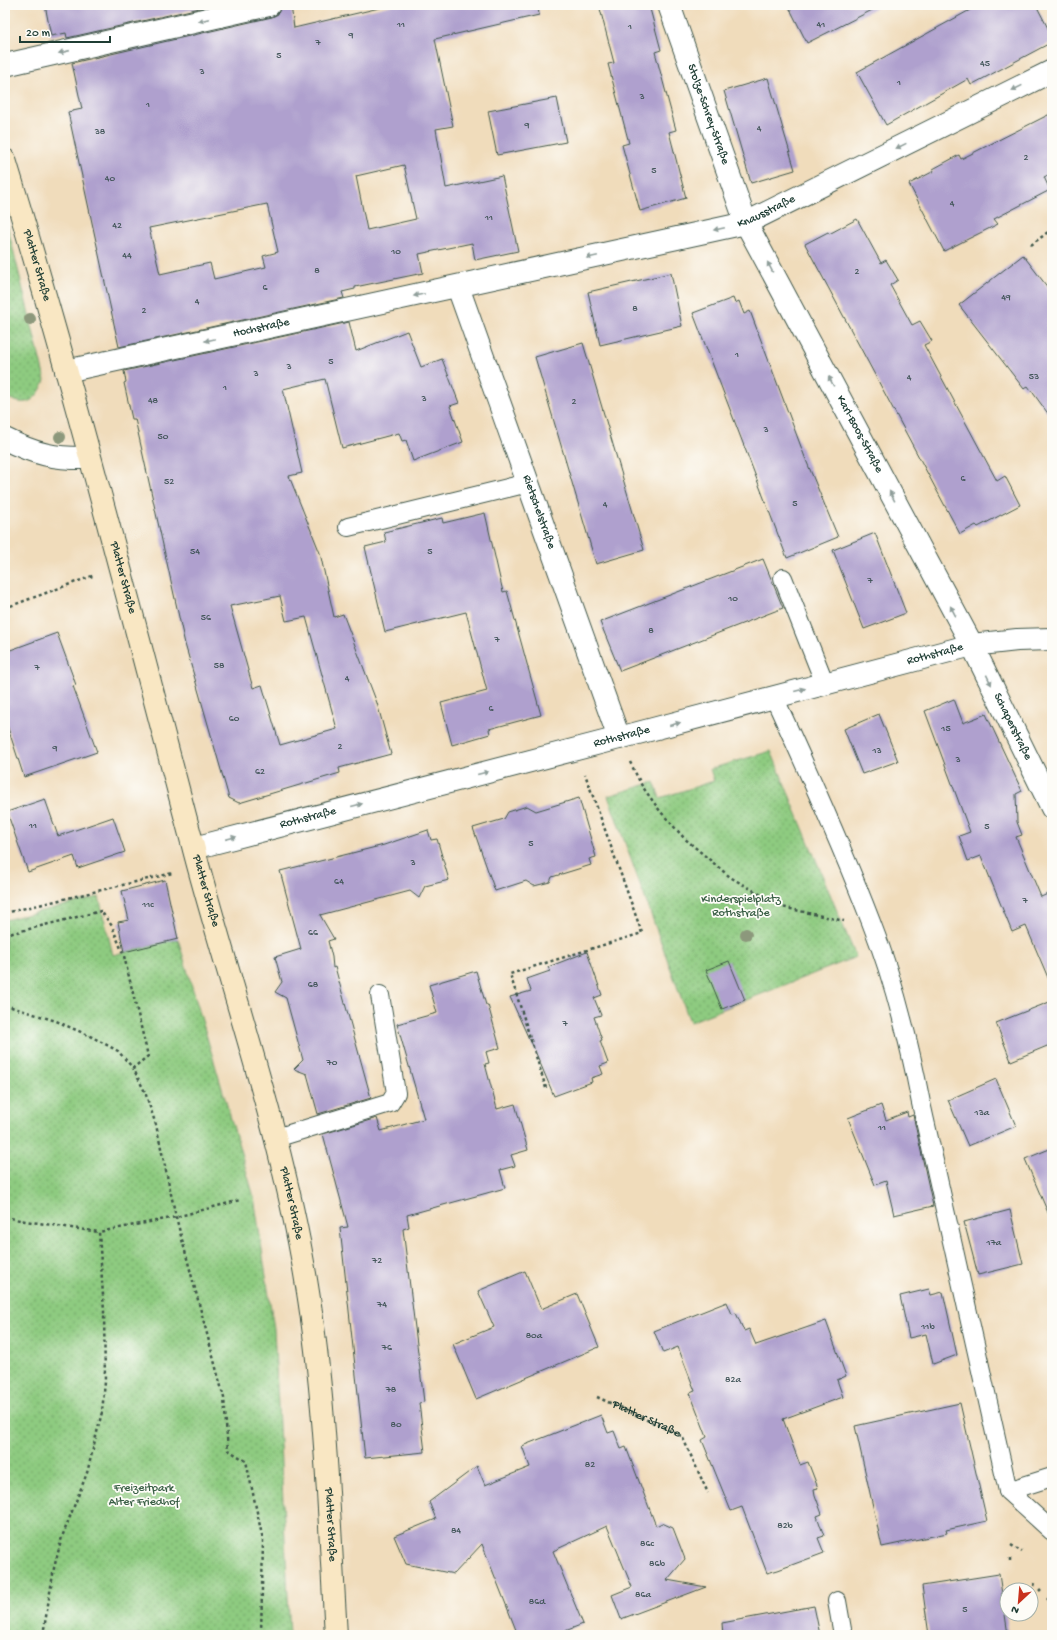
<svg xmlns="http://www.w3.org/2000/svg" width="1057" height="1640" viewBox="0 0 1057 1640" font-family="'Gochi Hand',sans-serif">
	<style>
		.park { fill: url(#park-dots); stroke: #56845a }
		.building { fill: #afa0ce; fill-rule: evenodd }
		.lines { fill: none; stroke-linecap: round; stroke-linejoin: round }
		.service-casing { stroke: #3e5548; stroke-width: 20 }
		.minor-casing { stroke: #3e5548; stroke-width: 24 }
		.secondary-casing { stroke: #3e5548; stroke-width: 24 }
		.path { stroke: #3e5548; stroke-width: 2.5; stroke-dasharray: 3 3; stroke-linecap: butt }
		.service { stroke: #fff; stroke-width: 18 }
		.minor { stroke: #fff; stroke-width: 22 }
		.secondary { stroke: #f9e7c3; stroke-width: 22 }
		.tree { fill: #8c987b }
		.oneway { fill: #8f9e9a }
		.labels { text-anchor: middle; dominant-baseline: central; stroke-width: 3.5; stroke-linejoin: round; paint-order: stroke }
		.number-label { font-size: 10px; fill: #43565a }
		.street-label { font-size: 12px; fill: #1f3d34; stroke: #fdfcf7 }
		.park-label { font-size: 12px; fill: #3b6047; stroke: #fdfcf7 }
	</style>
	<defs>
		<pattern id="park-dots" width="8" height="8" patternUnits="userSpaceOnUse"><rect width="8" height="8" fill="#8ecb80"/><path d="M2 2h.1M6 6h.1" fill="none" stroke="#73a66a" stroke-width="1.8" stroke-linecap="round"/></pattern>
	</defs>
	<rect width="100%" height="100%" fill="#fdfcf7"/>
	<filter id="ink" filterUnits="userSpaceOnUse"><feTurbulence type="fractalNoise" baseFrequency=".025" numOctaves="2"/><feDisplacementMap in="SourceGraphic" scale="8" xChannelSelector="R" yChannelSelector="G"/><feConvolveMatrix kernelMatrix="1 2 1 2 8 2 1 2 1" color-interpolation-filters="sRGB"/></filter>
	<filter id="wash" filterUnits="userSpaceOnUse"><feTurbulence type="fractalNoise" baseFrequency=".012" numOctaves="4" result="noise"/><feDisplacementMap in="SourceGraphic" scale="16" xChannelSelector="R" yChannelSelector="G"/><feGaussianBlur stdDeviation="0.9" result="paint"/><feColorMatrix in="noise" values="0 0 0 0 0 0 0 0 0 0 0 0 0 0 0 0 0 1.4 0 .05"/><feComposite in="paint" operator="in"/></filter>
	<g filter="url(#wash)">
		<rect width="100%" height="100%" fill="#f0dcbb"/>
		<!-- park -->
		<g class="park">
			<path d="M5 216 45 380C37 401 26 409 5 396Z"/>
			<path d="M771 751 856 957 690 1022 608 796 654 782 660 798 714 781 710 769Z"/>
			<path d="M99 897 113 955 178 939 254 1197 274 1329 290 1635H5V920Z"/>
		</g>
		<g id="blocks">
			<!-- building -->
			<g class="building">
				<path d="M45 5H213L67 38 66 33 51 36Z"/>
				<path d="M281 5H291L294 28 392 5H538L539 15 435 39 453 126 436 129 446 188 502 176 518 251 475 260 472 243 419 254 423 273 355 287V289L342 292 344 298 119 347 68 112 82 109 72 63 272 17 278 14ZM404 165 416 219 367 230 356 176ZM267 204 278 252 263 256 266 267 214 279 210 263 160 274 149 228Z"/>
				<path d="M599 5H649L661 50 655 52 676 130 669 132 686 198 640 211 622 145 629 143 608 64 614 63Z"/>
				<path d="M788 5H882L807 43Z"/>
				<path d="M979 5H1036L1052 36V42L971 85 968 79 886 125 857 72Z"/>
				<path d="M768 78 795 170 751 183 724 91Z"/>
				<path d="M557 98 566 142 497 155 488 111Z"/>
				<path d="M1052 113V173L1044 177 1050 190 994 219 998 224 944 251 909 184 934 171 933 169 959 155 961 159Z"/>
				<path d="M857 219 881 263 886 260 898 280 890 285 912 325 920 321 932 341 924 345 997 481 1005 476 1020 505 978 527 976 525 960 534 805 244 828 232 829 234Z"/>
				<path d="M1023 255 1052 293V419L1028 386 1024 389 959 305Z"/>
				<path d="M671 273 682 326 600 345 588 292Z"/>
				<path d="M733 298 735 303 739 301 744 314 750 311 806 460 838 537 787 558 693 313Z"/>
				<path d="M349 322 356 351 407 331 421 367 442 359 459 403 450 406 463 442 413 461 406 440 402 441 399 433 342 448 325 379 283 389 302 473 289 476 320 553 334 617 343 614 377 703 391 754 339 768 340 773 239 803 229 798 185 644 135 419H132L124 383 126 382 124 371ZM280 596 286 621 306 617 337 729 280 745 262 685 253 688 230 606Z"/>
				<path d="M583 343 644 550 596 564 535 357Z"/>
				<path d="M485 513 503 592 507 591 541 715 489 729 490 734 452 745 441 703 487 691 466 612 385 632 365 547 386 542 384 532 442 518 443 523Z"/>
				<path d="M875 533 906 613 864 629 833 550Z"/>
				<path d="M763 559 783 608 620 671 600 622Z"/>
				<path d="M57 633 76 685 73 686 97 752 24 777 5 719V652Z"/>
				<path d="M954 699 963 723 986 714 1022 791 1016 794 1017 822 1022 835 1016 837 1041 897 1052 892V987L1026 926 1012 932 981 856 968 861 959 836 970 832 925 711Z"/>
				<path d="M879 714 898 761 862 774 844 729Z"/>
				<path d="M579 798 596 857 589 859 591 865 552 877 550 882 534 886 526 881 495 891 473 828 504 819 508 812 527 806 536 811Z"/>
				<path d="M45 799 58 836 113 817 125 852 78 868 74 856 28 872 7 812Z"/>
				<path d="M428 830 431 840 437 839 449 880 425 886 419 898 410 891 320 915 334 939 328 941 332 957 333 968 335 967 371 1098 318 1114 307 1074 294 1069 303 1060 286 998 275 992 282 982 275 957 301 949 280 871 384 845Z"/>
				<path d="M165 880 178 939 124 952 118 922 129 920 122 891Z"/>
				<path d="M587 952 602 995 594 998 601 1015 594 1017 602 1040 600 1041 608 1063 600 1066 603 1074 591 1078 592 1082 554 1096 530 1039H529L510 997 531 991 527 979 550 971 548 967Z"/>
				<path d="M729 961 745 1000 722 1009 706 970Z"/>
				<path d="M476 971 486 1005H488L500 1048 486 1052 489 1063 485 1064 497 1109 515 1104 528 1150 511 1155 515 1166 500 1170 505 1188 407 1215 409 1227 403 1229 424 1402 419 1403 425 1452 365 1458 340 1228 348 1227 323 1134 377 1118 381 1131 424 1119 397 1024 437 1013 429 985Z"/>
				<path d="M1052 1001V1044L1011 1061 996 1023Z"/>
				<path d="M996 1079 1016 1126 968 1146 948 1100Z"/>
				<path d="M881 1105 886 1120 907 1112 908 1117 913 1115 933 1206 894 1215 886 1181 875 1185 848 1118Z"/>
				<path d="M1052 1148V1222L1025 1159Z"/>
				<path d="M1010 1210 1023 1264 978 1275 964 1222Z"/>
				<path d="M525 1271 541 1309 577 1294 599 1347 476 1399 453 1344 494 1327 478 1291Z"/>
				<path d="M929 1289 931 1295 943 1292 957 1355 933 1364 926 1334 909 1338 900 1296Z"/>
				<path d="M727 1302 732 1314 736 1313 744 1331 749 1329 756 1345 826 1321 846 1376 837 1380 843 1397 783 1419 800 1465 808 1462 818 1488 814 1489 815 1495 822 1514 817 1516 824 1536 818 1538 824 1553 778 1570 767 1573 742 1507 731 1511 702 1440 707 1437 690 1393 695 1391 678 1347 663 1353 654 1331Z"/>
				<path d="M960 1403 987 1521 946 1530 947 1533 882 1547 855 1426Z"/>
				<path d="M601 1415 608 1433 614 1431 621 1449 626 1447 656 1526 662 1523 673 1528 685 1559 667 1580 706 1587 621 1619 612 1595 632 1587 607 1526 553 1551 583 1624 555 1635H518L482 1544 454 1574 406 1564 394 1536 436 1519 429 1502 477 1466 485 1485 530 1467 522 1446Z"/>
				<path d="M999 1574 1008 1635H929L922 1586Z"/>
				<path d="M814 1606 820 1635H723L722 1623Z"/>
			</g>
		</g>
	</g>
	<g filter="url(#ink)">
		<use href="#blocks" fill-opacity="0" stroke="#3e5548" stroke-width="1"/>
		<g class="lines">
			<!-- service casing -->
			<g class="service-casing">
				<g id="service">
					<path d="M348 527 528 483"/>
					<path d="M783 578 825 684"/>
					<path d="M774 697C808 771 842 846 871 922 894 980 909 1041 921 1103L1008 1491 1052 1531"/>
					<path d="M276 1138 390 1103 396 1093 380 995"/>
					<path d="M1008 1491 1052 1477"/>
					<path d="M837 1601 843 1635"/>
				</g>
			</g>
			<!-- minor casing -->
			<g class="minor-casing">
				<g id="minor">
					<path id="s2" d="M669 5 746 223 972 645 1052 808"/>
					<path d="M5 65 269 5"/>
					<path id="s3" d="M458 287 619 738"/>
					<path id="s4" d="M66 371 746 223 1052 71"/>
					<path d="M5 439C35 454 55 459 89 458"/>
					<path id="s5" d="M194 848 619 738 972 645 1017 640 1052 639"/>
				</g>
			</g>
			<!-- secondary casing -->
			<g class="secondary-casing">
				<g id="secondary">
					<path id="s6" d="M5 160C76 393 136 630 198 865 236 1005 284 1142 307 1286 326 1401 329 1519 336 1635"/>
				</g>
			</g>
			<!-- path -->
			<g class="path">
				<path d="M1031 245 1052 229"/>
				<path d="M5 608 95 575"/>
				<path d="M630 762 642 786 660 811 684 838 730 877 782 907 844 921"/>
				<path d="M5 913 173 873"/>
				<path d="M5 935 101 911 112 926 124 956 148 1056 133 1068"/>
				<path d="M5 1005 56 1021 92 1037 118 1051 133 1068 145 1092 156 1125 176 1217 224 1398 228 1450 246 1461 263 1540 261 1635"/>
				<path d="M546 1088 510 974 642 933 585 774"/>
				<path d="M5 1217 25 1221 99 1232"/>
				<path id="s1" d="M597 1397 682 1436 708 1493"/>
				<path d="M1011 1545 1022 1552"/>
				<path d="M1010 1558V1561"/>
				<path d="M1034 1586 1035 1583"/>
				<path d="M1039 1591 1041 1589"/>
				<path d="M1047 1600 1050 1597"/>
				<path d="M43 1635 54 1568 62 1537 87 1473 102 1412 105 1382 104 1312 99 1232 176 1217 240 1200"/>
			</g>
			<!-- service -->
			<use href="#service" class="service"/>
			<!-- minor -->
			<use href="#minor" class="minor"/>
			<!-- secondary -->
			<use href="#secondary" class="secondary"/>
		</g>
		<!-- trees -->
		<g class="tree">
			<circle cx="30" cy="319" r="6"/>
			<circle cx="60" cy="437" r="6"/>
			<circle cx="746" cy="934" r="6"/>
		</g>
		<!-- one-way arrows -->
		<defs><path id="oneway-solid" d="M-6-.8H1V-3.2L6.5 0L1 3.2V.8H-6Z"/></defs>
		<g class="oneway">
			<use href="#oneway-solid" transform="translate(204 20) rotate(167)"/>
			<use href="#oneway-solid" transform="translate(64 52) rotate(167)"/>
			<use href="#oneway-solid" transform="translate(1017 88) rotate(154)"/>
			<use href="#oneway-solid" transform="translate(901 146) rotate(154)"/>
			<use href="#oneway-solid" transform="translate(719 229) rotate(168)"/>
			<use href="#oneway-solid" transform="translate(592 257) rotate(168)"/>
			<use href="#oneway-solid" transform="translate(770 267) rotate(-118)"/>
			<use href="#oneway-solid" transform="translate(419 295) rotate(168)"/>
			<use href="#oneway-solid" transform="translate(210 340) rotate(168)"/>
			<use href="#oneway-solid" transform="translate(831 381) rotate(-118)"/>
			<use href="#oneway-solid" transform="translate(892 496) rotate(-118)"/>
			<use href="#oneway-solid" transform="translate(953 611) rotate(-118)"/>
			<use href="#oneway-solid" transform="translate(989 680) rotate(64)"/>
			<use href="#oneway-solid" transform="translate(800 690) rotate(-15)"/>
			<use href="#oneway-solid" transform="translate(675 724) rotate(-15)"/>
			<use href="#oneway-solid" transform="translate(483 773) rotate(-14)"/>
			<use href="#oneway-solid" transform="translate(357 805) rotate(-14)"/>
			<use href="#oneway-solid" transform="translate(231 838) rotate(-14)"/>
		</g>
	</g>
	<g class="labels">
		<!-- number labels -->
		<g class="number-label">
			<text x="401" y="25">11</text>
			<text x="821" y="25">41</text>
			<text x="630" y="27">1</text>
			<text x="351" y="36">9</text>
			<text x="318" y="43">7</text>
			<text x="279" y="56">5</text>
			<text x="985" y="64">45</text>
			<text x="202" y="72">3</text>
			<text x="899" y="83">1</text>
			<text x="642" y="97">3</text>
			<text x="148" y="105">1</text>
			<text x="527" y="126">9</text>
			<text x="759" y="129">4</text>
			<text x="100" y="132">38</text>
			<text x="1026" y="158">2</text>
			<text x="654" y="171">5</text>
			<text x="110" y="179">40</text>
			<text x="952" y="204">4</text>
			<text x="489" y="218">11</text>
			<text x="117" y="226">42</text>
			<text x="396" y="252">10</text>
			<text x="127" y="256">44</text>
			<text x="317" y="271">8</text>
			<text x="857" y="272">2</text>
			<text x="265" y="288">6</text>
			<text x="1006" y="298">49</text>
			<text x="197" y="302">4</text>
			<text x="635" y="309">8</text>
			<text x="144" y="311">2</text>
			<text x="737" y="355">1</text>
			<text x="331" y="362">5</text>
			<text x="289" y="367">3</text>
			<text x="256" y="374">3</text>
			<text x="1034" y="377">53</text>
			<text x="909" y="378">4</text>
			<text x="225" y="388">1</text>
			<text x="424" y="399">3</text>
			<text x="153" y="401">48</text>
			<text x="574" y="402">2</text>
			<text x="766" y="430">3</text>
			<text x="163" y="437">50</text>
			<text x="963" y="479">6</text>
			<text x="169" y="482">52</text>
			<text x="795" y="504">5</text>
			<text x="605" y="505">4</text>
			<text x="195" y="552">54</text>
			<text x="430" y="552">5</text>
			<text x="870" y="581">7</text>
			<text x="733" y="599">10</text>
			<text x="206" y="618">56</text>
			<text x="651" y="631">8</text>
			<text x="497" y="640">7</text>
			<text x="219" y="666">58</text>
			<text x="37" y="668">7</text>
			<text x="347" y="679">4</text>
			<text x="491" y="709">6</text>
			<text x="234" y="719">60</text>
			<text x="946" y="729">15</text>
			<text x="340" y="747">2</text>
			<text x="55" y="749">9</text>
			<text x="877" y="751">13</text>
			<text x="958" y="760">3</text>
			<text x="260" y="772">62</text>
			<text x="33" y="826">11</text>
			<text x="987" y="827">5</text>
			<text x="531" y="844">5</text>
			<text x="413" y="863">3</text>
			<text x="339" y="882">64</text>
			<text x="1025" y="901">7</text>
			<text x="148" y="905">11c</text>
			<text x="313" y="933">66</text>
			<text x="313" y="985">68</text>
			<text x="565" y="1024">7</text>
			<text x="332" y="1063">70</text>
			<text x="982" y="1113">13a</text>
			<text x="882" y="1128">11</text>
			<text x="994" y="1243">17a</text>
			<text x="377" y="1261">72</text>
			<text x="382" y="1305">74</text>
			<text x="928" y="1327">11b</text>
			<text x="534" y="1336">80a</text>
			<text x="387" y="1348">76</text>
			<text x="733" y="1380">82a</text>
			<text x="391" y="1390">78</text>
			<text x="396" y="1425">80</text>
			<text x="590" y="1465">82</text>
			<text x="785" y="1526">82b</text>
			<text x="456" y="1531">84</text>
			<text x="647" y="1544">86c</text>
			<text x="657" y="1564">86b</text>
			<text x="643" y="1595">86a</text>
			<text x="537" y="1602">86d</text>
			<text x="965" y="1610">5</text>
		</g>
		<!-- street labels -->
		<g class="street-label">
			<text stroke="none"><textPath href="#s2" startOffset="116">Stolze-Schrey-Straße</textPath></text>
			<text stroke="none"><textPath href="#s4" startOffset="719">Knausstraße</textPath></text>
			<text stroke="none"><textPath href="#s6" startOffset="110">Platter Straße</textPath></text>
			<text stroke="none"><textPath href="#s4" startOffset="200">Hochstraße</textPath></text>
			<text stroke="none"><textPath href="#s2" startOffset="471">Karl-Boos-Straße</textPath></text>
			<text stroke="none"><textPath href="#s3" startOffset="239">Rietschelstraße</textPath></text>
			<text stroke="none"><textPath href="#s6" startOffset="434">Platter Straße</textPath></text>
			<text stroke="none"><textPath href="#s5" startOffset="766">Rothstraße</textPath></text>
			<text stroke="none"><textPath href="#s2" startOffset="801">Schaperstraße</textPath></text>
			<text stroke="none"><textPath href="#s5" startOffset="442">Rothstraße</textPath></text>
			<text stroke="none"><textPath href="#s5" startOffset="118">Rothstraße</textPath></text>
			<text stroke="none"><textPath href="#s6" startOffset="758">Platter Straße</textPath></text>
			<text stroke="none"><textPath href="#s6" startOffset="1082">Platter Straße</textPath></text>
			<text stroke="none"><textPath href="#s1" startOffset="54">Platter Straße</textPath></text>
			<text stroke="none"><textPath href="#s6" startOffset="1406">Platter Straße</textPath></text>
		</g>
		<!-- park labels -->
		<g class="park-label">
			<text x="741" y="900">Kinderspielplatz<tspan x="741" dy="14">Rothstraße</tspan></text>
			<text x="144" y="1489">Freizeitpark<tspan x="144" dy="14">Alter Friedhof</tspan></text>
		</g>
	</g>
	<!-- margin -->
	<rect width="1057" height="1640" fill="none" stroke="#fdfcf7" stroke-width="20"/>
	<!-- north arrow -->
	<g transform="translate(1019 1602) rotate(206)"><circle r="19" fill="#fdfcf7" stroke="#a4b0a9"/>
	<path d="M0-3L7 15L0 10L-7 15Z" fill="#c8321e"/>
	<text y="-6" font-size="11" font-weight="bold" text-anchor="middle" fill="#1f3d34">N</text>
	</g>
	<!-- scale -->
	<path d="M20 36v6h90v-6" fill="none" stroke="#1f3d34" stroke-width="2"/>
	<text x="26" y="36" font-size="12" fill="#1f3d34" stroke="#fdfcf7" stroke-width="3" paint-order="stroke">20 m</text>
</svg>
